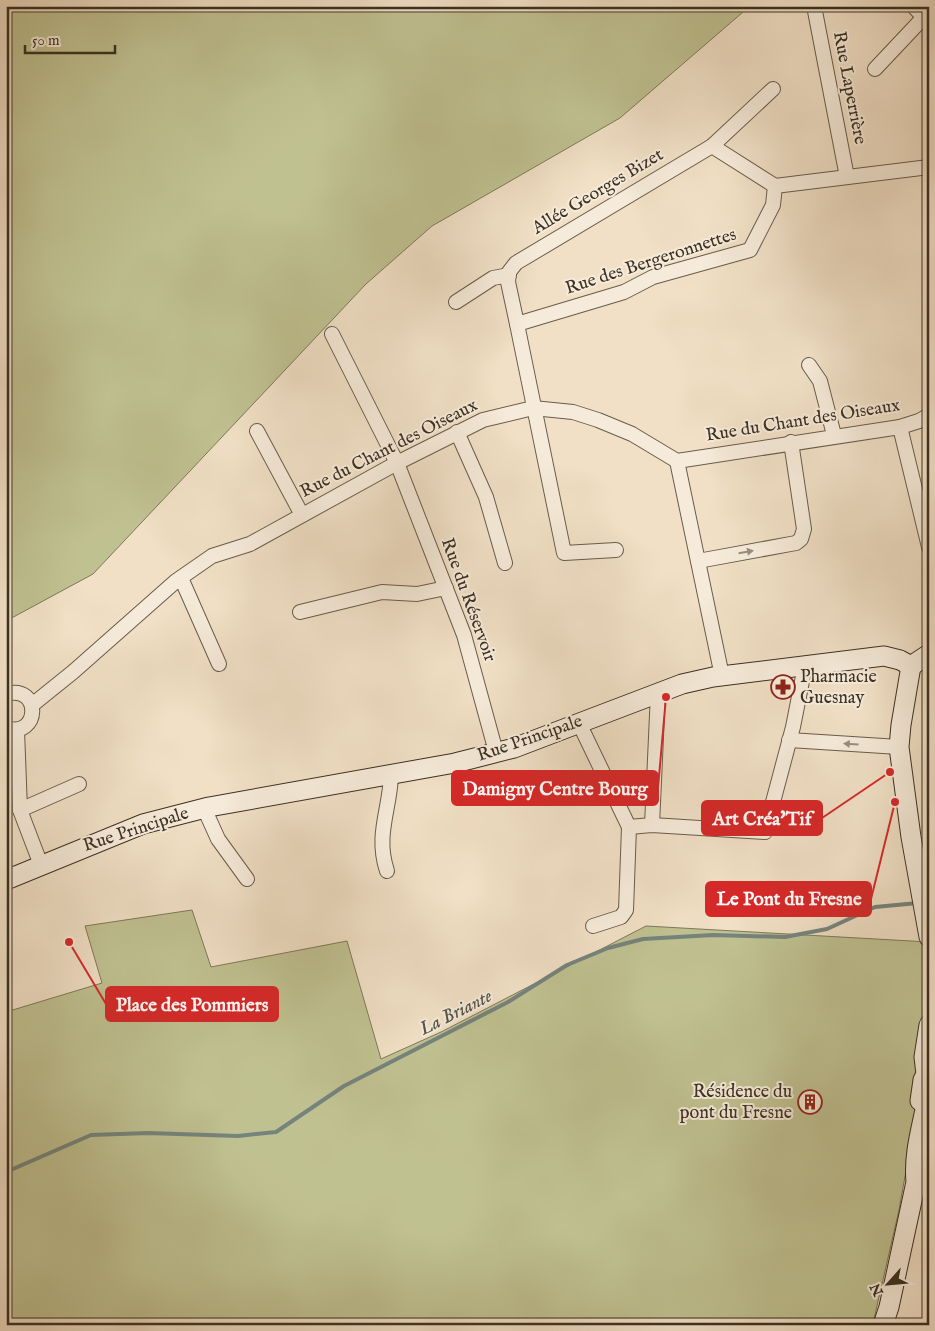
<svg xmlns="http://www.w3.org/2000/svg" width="935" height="1331" viewBox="0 0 935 1331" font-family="'IM FELL English',serif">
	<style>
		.green { fill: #c0c191; stroke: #7e785a }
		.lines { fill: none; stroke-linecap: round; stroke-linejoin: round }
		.stream { stroke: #75847d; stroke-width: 4 }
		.street-casing { stroke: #685c4b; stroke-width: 16 }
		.secondary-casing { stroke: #3b3022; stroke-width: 21 }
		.street { stroke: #f6ebda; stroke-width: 14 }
		.secondary { stroke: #f6ebda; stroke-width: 19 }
		.oneway { fill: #988e7e }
		.labels { text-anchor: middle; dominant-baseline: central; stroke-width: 4; stroke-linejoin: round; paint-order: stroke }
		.street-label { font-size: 18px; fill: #3b3022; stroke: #f6ebda }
		.poi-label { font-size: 18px; fill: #3b3022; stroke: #f6ebda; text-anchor: start }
		.water-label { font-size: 19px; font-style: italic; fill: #535348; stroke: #f6ebda }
		.leader { fill: none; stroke: #d62828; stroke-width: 2 }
		.callout-dot { fill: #d62828; stroke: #f6ebda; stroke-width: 2 }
		.callout { fill: #d62828; stroke: #d62828; stroke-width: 2 }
		.callout-label { font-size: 19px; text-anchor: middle; font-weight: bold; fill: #fff }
	</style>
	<rect width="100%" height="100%" fill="#f1e0c6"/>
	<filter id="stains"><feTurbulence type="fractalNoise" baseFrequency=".004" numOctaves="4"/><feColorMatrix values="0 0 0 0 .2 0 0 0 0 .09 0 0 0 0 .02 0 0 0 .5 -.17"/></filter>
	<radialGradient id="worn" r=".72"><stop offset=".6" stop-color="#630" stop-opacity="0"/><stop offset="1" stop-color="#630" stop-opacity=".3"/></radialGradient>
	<!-- green -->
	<g class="green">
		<path d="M6 6H750L620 118 432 226 366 284 93 574 6 621Z"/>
		<path d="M192 910 211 967 347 941 381 1059 441 1032 646 926 929 942V1042L899 1210 874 1319 865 1325H6V1012L102 983 85 926Z"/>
	</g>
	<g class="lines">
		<!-- stream -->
		<path class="stream" d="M6 1172 91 1135 148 1133 238 1136 276 1132 344 1086 508 1002 567 965 608 948 643 939 713 935 785 937 827 929 875 907 918 903"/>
		<!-- street casing -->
		<g class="street-casing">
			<g id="street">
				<path d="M814 6 847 177"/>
				<path d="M913 6 929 22"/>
				<path d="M875 69 924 17"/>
				<path d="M712 146 773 89"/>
				<path d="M456 302 493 278 509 275"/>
				<path d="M517 324 508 282 509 272 516 263 712 146 775 186"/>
				<path d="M332 334 397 463 464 635 496 752"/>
				<path d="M809 365 820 381 834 435"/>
				<path d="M900 427 929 547"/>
				<path d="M257 431 302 515"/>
				<path d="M457 432 486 497 505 563"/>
				<path d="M677 461 722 676"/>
				<path d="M616 550 564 553 517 324 624 292 653 277 750 250 773 205 775 186 929 167"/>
				<path d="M698 561 796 543 801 539 804 529 791 442"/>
				<path d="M181 578 219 664"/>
				<path d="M300 612 382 592 417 594 446 588"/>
				<path d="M6 694C42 684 40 739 6 728"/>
				<path d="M32 705 73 672 176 581 212 556 250 544 397 463 483 420 533 408 573 412 598 420 632 434 677 461 900 427 919 421 929 415"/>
				<path d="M579 723 629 827 652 825 765 832 793 727 805 666"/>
				<path d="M17 730 20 810 41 865"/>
				<path d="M789 740 899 747"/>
				<path d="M204 808 218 839 247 879"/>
				<path d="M20 810 79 784"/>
				<path d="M652 825 658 693"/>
				<path d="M387 871C375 835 390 810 391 775"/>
				<path d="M593 926 621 917 626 910 629 827"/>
				<path d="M916 1182 929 1180"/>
			</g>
		</g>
		<!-- secondary casing -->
		<g class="secondary-casing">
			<g id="secondary">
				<path d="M911 666 901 725 899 747 911 837 929 937"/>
				<path d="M911 666 929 654"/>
				<path d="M6 880 143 824 209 807 455 763 514 748 682 684 713 677 884 656 900 660 911 666"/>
				<path d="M920 1101 923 1080 926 1074 924 1057 929 1025"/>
				<path d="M883 1325 889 1307 916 1182C913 1150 924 1121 929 1089"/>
			</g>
		</g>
		<!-- street -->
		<use href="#street" class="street"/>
		<!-- secondary -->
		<use href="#secondary" class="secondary"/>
	</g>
	<!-- one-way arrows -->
	<defs><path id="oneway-solid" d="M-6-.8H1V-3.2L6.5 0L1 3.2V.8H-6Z" transform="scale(1.25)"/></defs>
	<g class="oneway">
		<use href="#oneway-solid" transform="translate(746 552) rotate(-10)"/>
		<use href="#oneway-solid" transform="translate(851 744) rotate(-176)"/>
	</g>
	<!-- icons -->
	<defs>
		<g id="pharmacy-ring" transform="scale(1.25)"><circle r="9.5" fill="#f6ebda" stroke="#8f2418" stroke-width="1.5"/><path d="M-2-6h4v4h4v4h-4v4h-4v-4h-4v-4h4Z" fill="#8f2418"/></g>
		<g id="building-ring" transform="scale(1.25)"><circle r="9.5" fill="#f6ebda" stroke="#8f2418" stroke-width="1.5"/><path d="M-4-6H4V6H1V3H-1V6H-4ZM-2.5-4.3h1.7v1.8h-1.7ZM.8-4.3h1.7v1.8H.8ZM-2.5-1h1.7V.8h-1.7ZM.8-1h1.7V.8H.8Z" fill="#8f2418"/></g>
	</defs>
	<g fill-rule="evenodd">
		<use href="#pharmacy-ring" x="783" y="687"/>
		<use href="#building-ring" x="810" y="1102"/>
	</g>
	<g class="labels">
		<!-- street labels -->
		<g class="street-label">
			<text transform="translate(849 88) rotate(79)">Rue Laperrière</text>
			<text transform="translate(598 192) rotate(-31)">Allée Georges Bizet</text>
			<text transform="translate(651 262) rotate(-18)">Rue des Bergeronnettes</text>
			<text transform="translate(803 421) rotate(-9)">Rue du Chant des Oiseaux</text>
			<text transform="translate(389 449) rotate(-27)">Rue du Chant des Oiseaux</text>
			<text transform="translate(468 600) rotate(70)">Rue du Réservoir</text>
			<text transform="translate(530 739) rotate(-19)">Rue Principale</text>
			<text transform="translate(136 830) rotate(-18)">Rue Principale</text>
		</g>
		<!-- poi labels -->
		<g class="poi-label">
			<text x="800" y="677">Pharmacie<tspan x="800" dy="21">Guesnay</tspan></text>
			<text x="792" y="1092" text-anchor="end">Résidence du<tspan x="792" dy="21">pont du Fresne</tspan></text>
		</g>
		<!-- water labels -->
		<g class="water-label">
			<text transform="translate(456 1013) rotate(-27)">La Briante</text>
		</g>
	</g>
	<!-- callouts -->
	<path class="leader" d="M666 697L658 788M890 772L822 818M895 802L871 899M69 942L106 1004"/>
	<g class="callout-dot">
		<circle cx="666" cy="697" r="5"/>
		<circle cx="890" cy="772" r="5"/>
		<circle cx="895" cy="802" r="5"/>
		<circle cx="69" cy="942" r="5"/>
	</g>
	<g class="callout">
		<rect x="452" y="771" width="206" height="34" rx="5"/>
		<rect x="702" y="801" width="120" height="34" rx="5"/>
		<rect x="706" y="882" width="165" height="34" rx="5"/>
		<rect x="106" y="987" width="172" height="34" rx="5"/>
	</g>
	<g class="callout-label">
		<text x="555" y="795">Damigny Centre Bourg</text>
		<text x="762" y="825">Art Créa'Tif</text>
		<text x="789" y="905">Le Pont du Fresne</text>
		<text x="192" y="1011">Place des Pommiers</text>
	</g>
	<!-- margin -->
	<rect width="935" height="1331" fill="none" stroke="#f1e0c6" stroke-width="25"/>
	<rect x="8" y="8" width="920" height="1316" fill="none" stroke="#3b3022" stroke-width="2.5"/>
	<rect x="12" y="12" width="910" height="1306" fill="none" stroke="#3b3022"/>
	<!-- north arrow -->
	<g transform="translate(888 1284) rotate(243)" stroke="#f6ebda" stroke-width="4" paint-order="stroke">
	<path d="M0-4L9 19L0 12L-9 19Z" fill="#3b3022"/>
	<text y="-8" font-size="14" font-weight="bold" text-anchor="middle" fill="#3b3022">N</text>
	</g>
	<!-- scale -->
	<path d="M25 45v8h90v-8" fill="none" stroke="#3b3022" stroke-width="2.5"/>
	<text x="32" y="45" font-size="15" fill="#3b3022" stroke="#f6ebda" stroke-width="4" paint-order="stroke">50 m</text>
	<rect width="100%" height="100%" filter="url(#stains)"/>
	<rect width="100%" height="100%" fill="url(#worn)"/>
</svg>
